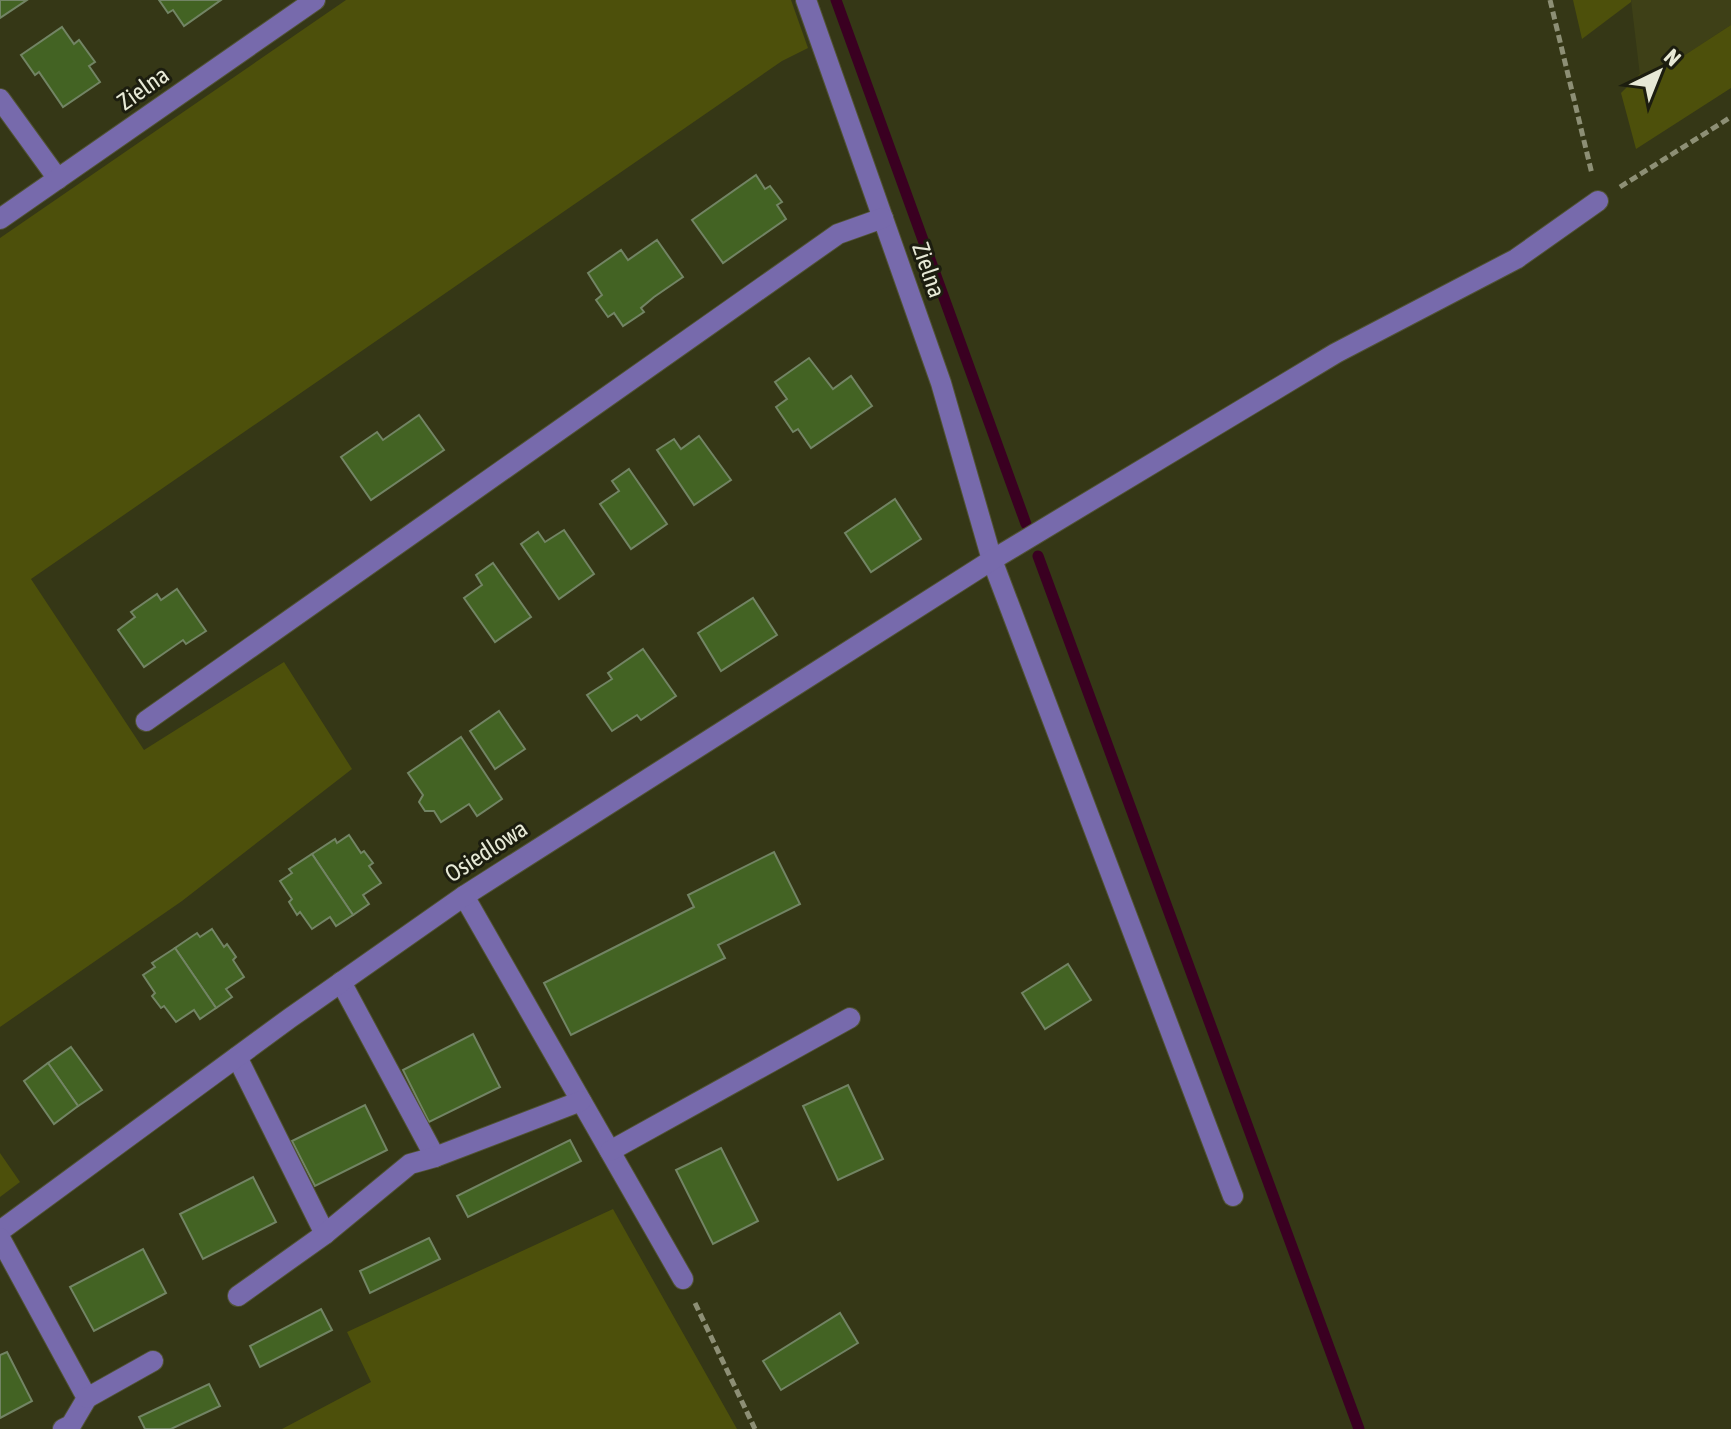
<svg xmlns="http://www.w3.org/2000/svg" width="1731" height="1429" viewBox="0 0 1731 1429" font-family="'Asap Condensed',sans-serif">
	<style>
		.built { fill: #3e4017 }
		.green { fill: #4d500b }
		.lines { fill: none; stroke-linecap: round; stroke-linejoin: round }
		.stream { stroke: #3a0021; stroke-width: 11 }
		.building { fill: #436323; stroke: #728464; stroke-width: 2 }
		.minor-casing { stroke: #515335; stroke-width: 22 }
		.path { stroke: #8d8f75; stroke-width: 5; stroke-dasharray: 8 4; stroke-linecap: butt }
		.minor { stroke: #776aac; stroke-width: 20 }
		.labels { text-anchor: middle; dominant-baseline: central; stroke-width: 6; stroke-linejoin: round; paint-order: stroke }
		.street-label { font-size: 24px; fill: #e7e9d6; stroke: #1c1d0f }
	</style>
	<rect width="100%" height="100%" fill="#353716"/>
	<!-- built -->
	<path class="built" d="M1631 0H1731V25L1641 84Z"/>
	<!-- green -->
	<g class="green">
		<path d="M346 0H791L808 48 782 61 31 579 144 750 284 662 352 769 182 901 0 1027V238Z"/>
		<path d="M1573 0H1631V2L1582 39Z"/>
		<path d="M1731 25V88L1636 149 1621 93 1640 74 1642 83Z"/>
		<path d="M0 1153 20 1182 0 1197Z"/>
		<path d="M613 1209 737 1429H282L371 1382 347 1332Z"/>
	</g>
	<g class="lines">
		<!-- stream -->
		<g class="stream">
			<path d="M836 0 1026 524"/>
			<path d="M1038 556 1359 1429"/>
		</g>
	</g>
	<!-- building -->
	<g class="building">
		<path d="M0 0H27L0 18Z"/>
		<path d="M159 0H221L184 26 173 10 168 13Z"/>
		<path d="M62 27 74 44 79 40 95 62 89 66 100 82 63 107 39 72 35 75 21 55Z"/>
		<path d="M756 175 765 189 770 186 782 202 777 205 786 219 723 263 692 220Z"/>
		<path d="M657 240 683 277 654 297 641 308 644 312 623 326 614 313 608 317 596 300 602 295 588 273 621 250 628 260Z"/>
		<path d="M809 358 833 389 851 376 872 406 811 448 798 429 793 432 776 407 787 399 775 382Z"/>
		<path d="M419 415 444 450 371 500 341 457 377 432 383 440Z"/>
		<path d="M699 436 731 480 694 505 657 450 674 439 681 449Z"/>
		<path d="M629 469 667 524 631 549 600 504 619 491 612 481Z"/>
		<path d="M895 499 921 539 871 572 845 533Z"/>
		<path d="M564 530 594 574 559 599 521 544 538 532 545 542Z"/>
		<path d="M493 563 531 617 495 642 464 598 482 585 476 575Z"/>
		<path d="M177 589 206 631 186 644 183 640 144 667 118 630 135 617 131 612 157 594 161 600Z"/>
		<path d="M753 598 777 635 721 671 698 633Z"/>
		<path d="M643 649 676 696 641 720 637 715 612 731 587 695 612 679 608 673Z"/>
		<path d="M499 711 525 749 495 769 470 731Z"/>
		<path d="M461 737 502 799 477 816 469 804 441 822 434 811H425L419 802 423 795 408 773Z"/>
		<path d="M349 835 361 853 364 851 373 863 369 866 381 883 363 895 369 904 353 915 312 854 335 839 337 843Z"/>
		<path d="M774 852 800 904 718 945 725 958 571 1035 544 983 694 907 688 895Z"/>
		<path d="M312 854 353 915 336 926 330 917 312 929 300 912 297 915 289 902 292 899 280 881 292 873 289 869Z"/>
		<path d="M212 929 224 947 227 944 236 957 233 960 244 977 226 989 232 997 216 1008 175 948 197 933 200 937Z"/>
		<path d="M175 948 216 1008 200 1019 194 1010 176 1022 164 1006 161 1008 152 996 155 993 143 975 155 967 152 963Z"/>
		<path d="M1068 964 1091 1000 1045 1029 1022 993Z"/>
		<path d="M473 1034 500 1087 429 1122 403 1070Z"/>
		<path d="M71 1047 102 1090 78 1106 48 1063Z"/>
		<path d="M48 1063 78 1106 54 1124 24 1081Z"/>
		<path d="M848 1085 883 1159 838 1180 803 1106Z"/>
		<path d="M365 1105 387 1150 315 1186 292 1141Z"/>
		<path d="M570 1140 581 1161 468 1217 457 1196Z"/>
		<path d="M721 1148 758 1221 713 1244 676 1170Z"/>
		<path d="M253 1177 276 1222 203 1259 180 1214Z"/>
		<path d="M429 1238 440 1259 370 1293 360 1271Z"/>
		<path d="M143 1249 166 1293 94 1331 70 1287Z"/>
		<path d="M321 1309 332 1330 260 1367 250 1346Z"/>
		<path d="M840 1313 858 1343 781 1390 763 1361Z"/>
		<path d="M7 1352 32 1401 0 1418V1355Z"/>
		<path d="M209 1384 220 1406 171 1429H145L139 1417Z"/>
	</g>
	<g class="lines">
		<!-- minor casing -->
		<g class="minor-casing">
			<g id="minor">
				<path d="M806 0 941 383 992 560 1233 1196"/>
				<path d="M0 99 58 179"/>
				<path d="M0 219 315 0"/>
				<path d="M146 721 838 234 883 218"/>
				<path d="M464 896 683 1279"/>
				<path d="M341 982 435 1157"/>
				<path d="M237 1057 325 1234"/>
				<path d="M610 1151 850 1018"/>
				<path d="M0 1231 290 1018 464 896 992 560 1336 353 1516 259 1598 201"/>
				<path d="M0 1238 87 1398 71 1425 63 1429"/>
				<path d="M238 1296 325 1234 410 1164 435 1157 581 1101"/>
				<path d="M87 1398 153 1361"/>
			</g>
		</g>
		<!-- path -->
		<g class="path">
			<path d="M1550 0 1592 174"/>
			<path d="M1620 187 1731 117"/>
			<path d="M695 1303 755 1429"/>
		</g>
		<!-- minor -->
		<use href="#minor" class="minor"/>
	</g>
	<g class="labels">
		<!-- street labels -->
		<g class="street-label">
			<text transform="translate(143 88) rotate(-35)">Zielna</text>
			<text transform="translate(929 270) rotate(71)">Zielna</text>
			<text transform="translate(486 851) rotate(-33)">Osiedlowa</text>
		</g>
	</g>
	<!-- north arrow -->
	<g transform="translate(1659 72) rotate(43)" stroke="#1c1d0f" stroke-width="6" paint-order="stroke">
	<path d="M0-6L14 30L0 20L-14 30Z" fill="#e7e9d6"/>
	<text y="-12" font-size="22" font-weight="bold" text-anchor="middle" fill="#e7e9d6">N</text>
	</g>
</svg>
